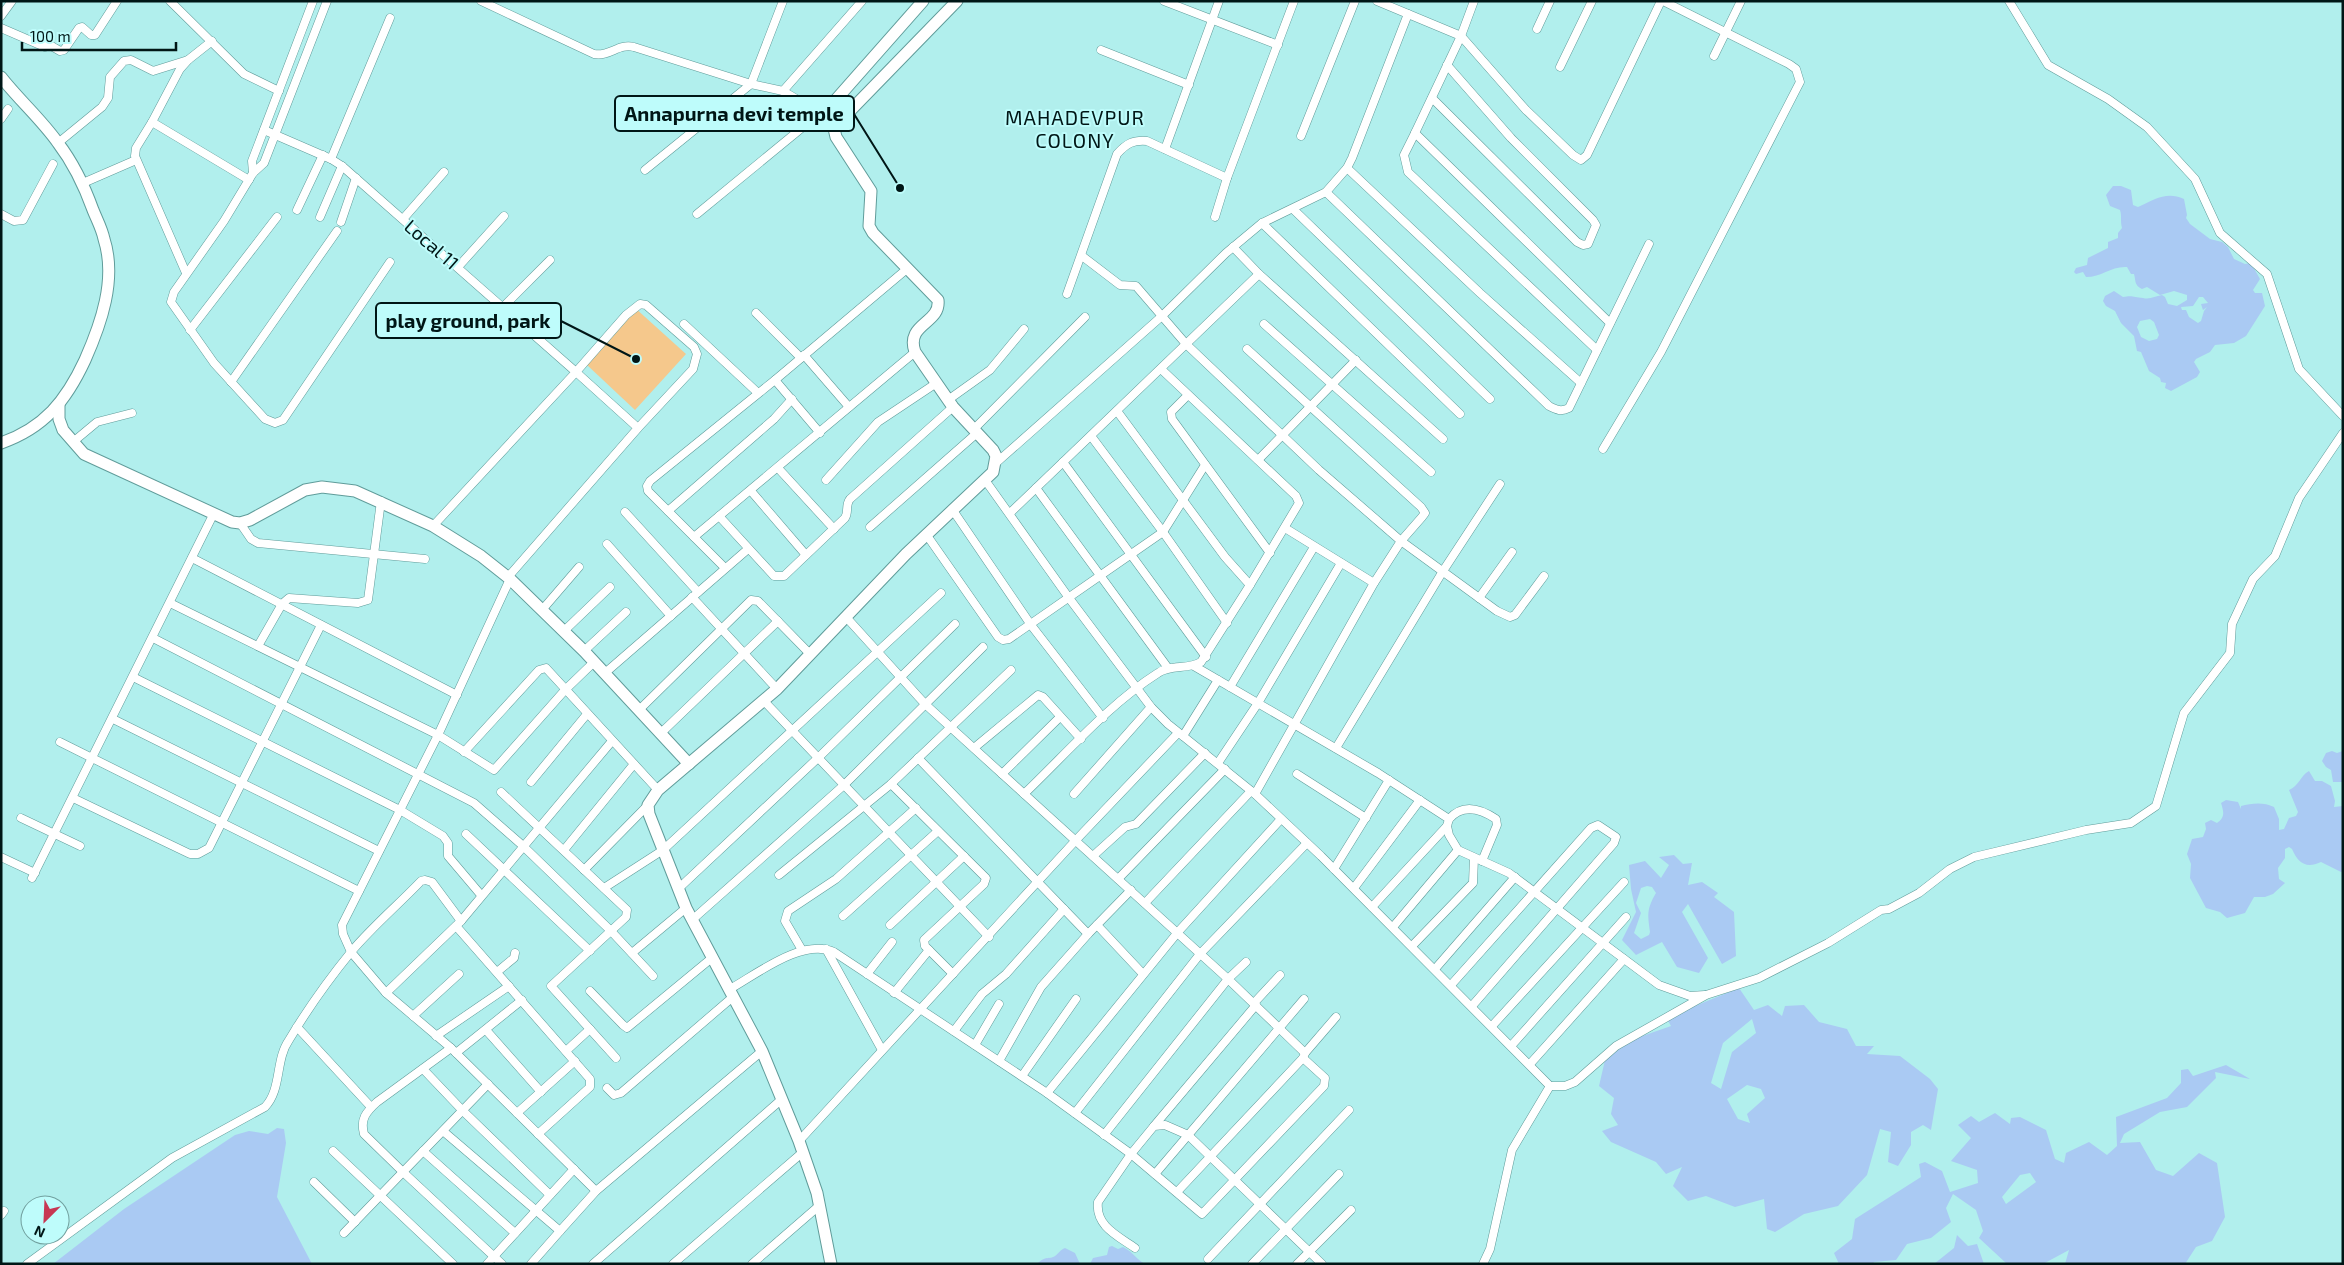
<svg xmlns="http://www.w3.org/2000/svg" width="2344" height="1265" viewBox="0 0 2344 1265" font-family="'Exo 2',sans-serif">
	<style>
		.green { fill: #f5c88c }
		.water { fill: #aacaf3; fill-rule: evenodd }
		.lines { fill: none; stroke-linecap: round; stroke-linejoin: round }
		.street-casing { stroke: #609c9a; stroke-width: 9 }
		.secondary-casing { stroke: #609c9a; stroke-width: 13 }
		.street { stroke: #fff; stroke-width: 8 }
		.secondary { stroke: #fff; stroke-width: 11 }
		.labels { text-anchor: middle; dominant-baseline: central; stroke-width: 4; stroke-linejoin: round; paint-order: stroke }
		.street-label { font-size: 19px; fill: #001616; stroke: #befcfb }
		.neighbourhood-label { font-size: 20px; letter-spacing: 1px; fill: #001616; stroke: #befcfb }
		.leader { fill: none; stroke: #001616; stroke-width: 2 }
		.callout-dot { fill: #001616; stroke: #befcfb; stroke-width: 2 }
		.callout { fill: #befcfb; stroke: #001616; stroke-width: 2 }
		.callout-label { font-size: 20px; text-anchor: middle; font-weight: bold; fill: #001616 }
	</style>
	<rect width="100%" height="100%" fill="#b1efed"/>
	<!-- green -->
	<path class="green" d="M634 307 686 354 635 410 586 364Z"/>
	<!-- water -->
	<g class="water">
		<path d="M2113 186H2121L2131 190 2133 205 2138 207C2155 199 2167 191 2184 199L2187 215 2186 218 2190 224 2210 239 2222 242 2228 247 2234 259 2245 264 2251 263 2260 279 2253 290 2255 293H2262L2265 306 2246 336 2234 343 2215 345 2210 352 2196 359 2194 362 2200 372 2197 377 2171 391 2165 388 2166 383 2161 382 2160 378 2149 371 2141 352 2137 351 2134 336 2121 323 2115 311 2106 306 2103 301 2105 296 2114 291 2123 297C2132 295 2134 297 2143 298 2150 300 2155 296 2162 295L2165 297 2168 304 2177 306 2187 300V295L2174 291 2160 295 2147 287 2142 289C2134 285 2136 281 2134 274H2131L2127 267C2111 266 2102 277 2086 277L2083 272 2076 274 2074 272 2076 268 2087 265 2088 258 2108 248V242L2118 238V233L2122 228C2120 221 2122 216 2120 210L2110 206 2106 195ZM2199 297H2203L2208 303 2201 304 2203 310 2207 307 2204 311 2201 321 2198 323 2189 317 2186 310H2182L2181 307 2193 306ZM2150 319 2154 322 2159 335 2157 339 2149 341 2141 337 2137 327 2140 321Z"/>
		<path d="M2332 751 2337 753 2343 751V782H2333L2331 770 2326 767 2322 761 2326 753Z"/>
		<path d="M2309 771 2315 781H2322L2331 786 2335 801 2334 807 2343 806V871L2341 872 2321 862C2306 869 2298 863 2292 849L2289 847 2285 849V858L2278 868 2279 879 2285 883 2273 894 2265 897H2254L2245 913 2227 918 2220 912 2206 908 2190 878 2191 864 2187 854 2192 839 2203 837 2206 829 2205 823 2211 820 2217 823C2225 818 2224 812 2221 803L2226 800 2238 802 2241 809V806C2252 803 2264 802 2274 807L2279 819V830L2284 829 2289 818 2296 816 2298 812 2289 790C2299 786 2300 776 2309 771Z"/>
		<path d="M1674 855 1683 864 1692 863 1688 885 1702 882 1718 893 1714 897 1734 912 1736 956 1722 964 1688 904 1682 912 1708 958 1699 973 1677 967 1662 942 1636 955 1622 940 1636 912 1631 889 1629 865 1645 861 1661 878 1669 865 1659 857ZM1647 886 1652 887 1656 893C1646 910 1648 915 1650 932L1649 935 1641 939 1634 933 1641 913 1636 903 1641 888Z"/>
		<path d="M1739 988 1754 1010 1768 1005 1782 1016 1785 1006 1804 1005 1819 1022 1847 1029 1856 1046H1874L1867 1054 1900 1056 1930 1079 1938 1089 1931 1130 1923 1125 1911 1132V1145L1898 1166 1888 1162 1891 1132 1880 1129 1867 1175 1838 1206 1804 1214 1775 1232 1767 1229 1764 1199 1735 1207 1706 1196 1688 1201 1673 1186 1682 1167 1666 1174 1656 1162 1611 1142 1602 1131 1618 1125 1611 1114 1614 1098 1599 1086 1605 1060 1631 1040 1671 1026 1667 1019 1673 1015ZM1752 1019 1756 1033 1732 1052 1721 1089 1711 1083 1723 1043ZM1747 1085 1761 1089 1765 1098 1747 1114 1750 1123 1738 1119 1727 1099Z"/>
		<path d="M2226 1065 2250 1079 2215 1072 2216 1078 2187 1107 2160 1112 2124 1134 2120 1143 2140 1142 2156 1170 2173 1176 2199 1153 2217 1163 2225 1217 2212 1241 2196 1247 2185 1264H2065L2069 1250 2043 1264H2007L1979 1238 1983 1231 1976 1210 1953 1194 1946 1208 1951 1222 1931 1238 1907 1244 1896 1260 1874 1262 1873 1264H1839L1834 1253 1852 1239 1855 1219 1921 1177 1919 1164 1925 1162 1942 1171 1950 1192 1978 1183 1977 1170 1951 1161 1971 1138 1958 1125 1971 1116 1979 1122 1995 1113 2010 1124 2011 1118 2020 1117 2046 1130 2055 1159 2064 1163 2066 1153 2089 1142 2107 1155 2117 1146 2116 1117 2167 1098 2181 1083V1070L2188 1069 2193 1076ZM2030 1173 2036 1182 2006 1204 2002 1197 2020 1175Z"/>
		<path d="M277 1128 284 1129 286 1143 277 1197 312 1264H53L124 1209 235 1135 249 1131 268 1134Z"/>
		<path d="M1957 1235 1968 1246 1977 1244 1984 1264H1934L1954 1248Z"/>
		<path d="M1112 1246 1118 1249 1123 1247C1133 1252 1136 1259 1145 1264H1090L1093 1258 1107 1255 1109 1247Z"/>
		<path d="M1065 1248 1075 1253 1080 1264H1037C1046 1255 1049 1260 1055 1256 1059 1253 1060 1250 1065 1248Z"/>
	</g>
	<g class="lines">
		<!-- street casing -->
		<g class="street-casing">
			<g id="street">
				<path d="M170 1 244 74 279 91"/>
				<path d="M327 1 264 163 253 173 224 221 174 292 171 302 214 363 265 419 275 423 283 420 390 262"/>
				<path d="M481 1 594 54C610 57 618 43 634 47L751 84 783 91 832 120"/>
				<path d="M1164 1 1278 45"/>
				<path d="M1377 1 1461 36 1526 110 1573 155 1581 160 1587 155 1661 1"/>
				<path d="M1474 1 1461 36 1415 133 1610 323"/>
				<path d="M2009 1 2048 65 2108 99 2147 127 2195 179 2220 233 2267 274 2299 369 2343 416"/>
				<path d="M1 16 12 1"/>
				<path d="M1 28 45 47 48 44 60 51 64 50 79 28 82 27 91 35H95L117 1"/>
				<path d="M1537 29 1550 1"/>
				<path d="M212 41 188 60 180 69 152 122 249 180"/>
				<path d="M1101 50 1189 85"/>
				<path d="M1714 56 1741 1"/>
				<path d="M1560 67 1592 1"/>
				<path d="M783 91 862 1"/>
				<path d="M1432 98 1577 242 1583 245 1588 244 1596 225 1593 220 1511 138 1447 65"/>
				<path d="M1 119 8 109"/>
				<path d="M152 122 136 148 135 156 186 273"/>
				<path d="M264 130 331 159 342 166 576 372 433 526"/>
				<path d="M1415 133 1404 155 1408 172 1597 350"/>
				<path d="M1301 136 1355 1"/>
				<path d="M58 143 102 107 108 98 110 77 124 61 131 60 153 71 188 60"/>
				<path d="M1165 149 1219 1"/>
				<path d="M331 159 390 18"/>
				<path d="M1347 168 1480 293 1581 383"/>
				<path d="M645 170 751 84 783 1"/>
				<path d="M253 173 252 161 313 1"/>
				<path d="M83 183 136 160"/>
				<path d="M1326 192 1549 406C1557 410 1561 412 1569 408L1649 244"/>
				<path d="M1293 209 1490 399"/>
				<path d="M297 210 323 155"/>
				<path d="M1 214 14 221 23 220 53 164"/>
				<path d="M697 214 820 113"/>
				<path d="M320 217 342 166"/>
				<path d="M1215 217 1227 178 1294 1"/>
				<path d="M403 219 444 172"/>
				<path d="M341 222 356 178"/>
				<path d="M1262 223 1460 414"/>
				<path d="M1233 247 1259 274"/>
				<path d="M1082 256 1120 285 1136 286 1186 344 1319 470 1401 541 1374 583 1255 794"/>
				<path d="M458 267 504 216"/>
				<path d="M1067 294 1117 154C1127 143 1133 140 1147 141L1227 178"/>
				<path d="M503 307 550 260"/>
				<path d="M756 313 801 358"/>
				<path d="M684 324 758 393"/>
				<path d="M1264 324 1431 472"/>
				<path d="M190 330 277 217"/>
				<path d="M1247 349 1421 507 1425 513 1422 517 1401 541 1497 611 1510 617 1515 615 1544 576"/>
				<path d="M804 355 849 407"/>
				<path d="M775 380 908 268"/>
				<path d="M231 382 337 231"/>
				<path d="M1188 395 1171 412 1172 419 1270 553"/>
				<path d="M948 400 990 370 1024 329"/>
				<path d="M1117 411 1225 557 1250 585"/>
				<path d="M974 429 1085 317"/>
				<path d="M1091 436 1163 532 1227 623"/>
				<path d="M73 442 97 422 132 413"/>
				<path d="M1603 449 1661 352 1800 82 1796 69 1789 64 1663 1"/>
				<path d="M1258 460 1356 360"/>
				<path d="M1063 462 1206 657"/>
				<path d="M996 463 1162 316 1226 253 1262 223 1326 192 1347 168 1352 158 1408 14"/>
				<path d="M778 468 834 529"/>
				<path d="M826 480 878 422 935 384"/>
				<path d="M985 480 1069 598 1151 707 1168 724 1255 794 1321 856 1550 1086"/>
				<path d="M1036 488 1168 668"/>
				<path d="M751 491 806 555"/>
				<path d="M952 509 1031 625 1103 718"/>
				<path d="M668 511 774 419 792 399"/>
				<path d="M625 512 698 592"/>
				<path d="M1010 513 1259 274 1443 439"/>
				<path d="M719 516 774 576H784L845 518C849 512 845 505 850 499L953 407"/>
				<path d="M240 523 251 539 258 543 425 559"/>
				<path d="M870 527 977 433"/>
				<path d="M1285 528 1374 583"/>
				<path d="M926 534 998 637 1003 640 1009 639 1163 532 1205 465"/>
				<path d="M694 537 915 352"/>
				<path d="M607 544 671 616"/>
				<path d="M192 558 457 695"/>
				<path d="M725 568 648 491 647 486 650 481 775 380 820 433"/>
				<path d="M508 577 638 428 693 369 697 354 694 347 646 305 640 304 626 315 576 372 638 428"/>
				<path d="M510 579 438 735 342 925 343 934 351 952 386 993 451 1048 596 1191"/>
				<path d="M692 597 777 689"/>
				<path d="M1479 598 1512 552"/>
				<path d="M170 603 438 735 494 770 565 690 594 662"/>
				<path d="M542 610 579 567"/>
				<path d="M846 617 925 704 1228 979 1104 1135"/>
				<path d="M564 631 610 587"/>
				<path d="M153 638 474 803 522 845 611 931 653 976"/>
				<path d="M258 646 282 604 289 598 358 603 368 600 381 501"/>
				<path d="M584 651 626 612"/>
				<path d="M1194 666 1378 773 1449 819 1447 826 1449 835 1458 850 1509 873 1659 985 1690 996 1705 995"/>
				<path d="M605 673 748 549"/>
				<path d="M133 677 400 810 443 836 448 843V856L481 895"/>
				<path d="M1230 687 1314 547"/>
				<path d="M764 701 989 937"/>
				<path d="M640 709 751 600 758 601 810 654"/>
				<path d="M113 719 379 851"/>
				<path d="M661 733 778 621"/>
				<path d="M1183 736 1218 680"/>
				<path d="M60 742 359 891"/>
				<path d="M974 748 1038 695 1043 697 1081 739"/>
				<path d="M1336 748 1443 571 1500 484"/>
				<path d="M464 752 539 670 546 668 658 790"/>
				<path d="M918 758 1088 934"/>
				<path d="M1218 763 1258 703 1341 563"/>
				<path d="M1002 774 1060 717"/>
				<path d="M1297 774 1366 818"/>
				<path d="M531 782 587 714"/>
				<path d="M891 784 986 878 984 884 924 940 925 946 953 974"/>
				<path d="M501 792 627 910 626 917 551 986 616 1058"/>
				<path d="M1024 794C1066 754 1109 704 1158 673 1171 664 1188 670 1201 662L1250 585 1299 503 1296 496 1161 369"/>
				<path d="M1074 794 1151 707"/>
				<path d="M73 798 190 854H198L209 848 321 625"/>
				<path d="M21 818 80 846"/>
				<path d="M1449 819C1463 803 1481 809 1496 819L1497 825 1482 861"/>
				<path d="M466 834 590 951"/>
				<path d="M564 850 634 764"/>
				<path d="M1093 856 1125 827 1136 824 1205 753"/>
				<path d="M1 857 35 873"/>
				<path d="M1334 869 1389 780"/>
				<path d="M584 870 648 805"/>
				<path d="M779 875 891 784 1011 670"/>
				<path d="M32 878 214 513"/>
				<path d="M1118 879 1225 769"/>
				<path d="M604 888 663 850 941 593"/>
				<path d="M1354 888 1420 800"/>
				<path d="M678 889 819 757 955 624"/>
				<path d="M1145 903 1251 791"/>
				<path d="M1372 907 1447 826"/>
				<path d="M843 916 938 831"/>
				<path d="M692 920 844 785 983 647"/>
				<path d="M890 925 964 856"/>
				<path d="M1097 925 1143 974"/>
				<path d="M456 926 590 1079V1087L538 1134"/>
				<path d="M1393 927 1458 850"/>
				<path d="M1412 946 1473 883 1474 858"/>
				<path d="M826 949 882 1050"/>
				<path d="M802 950 785 921 788 911 836 879 916 808"/>
				<path d="M632 953 686 908"/>
				<path d="M1435 969 1515 877"/>
				<path d="M497 972 514 958 515 953"/>
				<path d="M867 974 892 942"/>
				<path d="M1451 985 1591 828 1598 825 1616 837 1614 843 1472 1006"/>
				<path d="M730 989C757 974 802 938 834 952L1047 1093 1131 1154 1202 1214 1324 1086 1325 1078 1303 1058"/>
				<path d="M590 991 623 1025 627 1028 713 957"/>
				<path d="M386 993 461 921 612 741"/>
				<path d="M894 993 929 950"/>
				<path d="M1254 1003 1280 975"/>
				<path d="M413 1016 459 974"/>
				<path d="M1492 1026 1624 882"/>
				<path d="M297 1027 371 1107"/>
				<path d="M486 1030 541 1092"/>
				<path d="M954 1031 982 994 1006 974 1064 909"/>
				<path d="M436 1036 509 986"/>
				<path d="M975 1045 999 1004"/>
				<path d="M1511 1046 1626 917"/>
				<path d="M451 1048 377 1102C366 1112 360 1119 364 1134L403 1172 502 1264"/>
				<path d="M566 1051 590 1029"/>
				<path d="M456 1053 522 1000"/>
				<path d="M1305 1053 1336 1017"/>
				<path d="M999 1061 1041 987 1088 934 1131 890"/>
				<path d="M1530 1064 1624 959"/>
				<path d="M423 1069 462 1110 550 1195"/>
				<path d="M1022 1076 1076 999"/>
				<path d="M607 1088 614 1095 621 1093 734 996"/>
				<path d="M1047 1093 1178 932 1281 819"/>
				<path d="M517 1113 575 1061"/>
				<path d="M1075 1113 1200 954 1307 843"/>
				<path d="M1154 1126 1256 1005"/>
				<path d="M443 1131 560 1231 596 1191 762 1051"/>
				<path d="M799 1141 1076 840 1178 733"/>
				<path d="M333 1151 453 1264"/>
				<path d="M423 1151 515 1233"/>
				<path d="M1155 1174 1304 999"/>
				<path d="M314 1182 355 1222"/>
				<path d="M1177 1192 1303 1058 1305 1053 1228 979 1246 962"/>
				<path d="M1 1215 4 1211"/>
				<path d="M344 1233 488 1084"/>
				<path d="M1135 1248C1118 1236 1095 1226 1098 1202L1131 1154 1154 1126 1165 1125 1188 1135 1322 1264"/>
				<path d="M1208 1259 1349 1110"/>
				<path d="M27 1264 172 1158 265 1107C282 1089 275 1060 289 1040 307 1010 329 979 351 952 372 927 398 905 421 881L425 880 432 882 461 921"/>
				<path d="M487 1264 574 1169"/>
				<path d="M531 1264 560 1231"/>
				<path d="M593 1264 782 1099"/>
				<path d="M673 1264 803 1152"/>
				<path d="M752 1264 820 1205"/>
				<path d="M1252 1264 1339 1174"/>
				<path d="M1297 1264 1351 1210"/>
				<path d="M1483 1264 1490 1249 1512 1150 1550 1086H1565L1575 1082 1616 1046 1706 995 1759 978 1828 943 1881 910 1889 909 1919 893 1950 869 1974 857 2086 830 2131 823 2156 806 2184 713 2230 653 2232 624 2253 579 2275 556 2299 498 2343 433"/>
			</g>
		</g>
		<!-- secondary casing -->
		<g class="secondary-casing">
			<g id="secondary">
				<path d="M1 77C19 100 41 119 58 143 74 164 84 185 93 210 97 220 102 229 104 239 117 279 101 324 85 360 66 401 44 428 1 443"/>
				<path d="M832 120 847 114 957 1"/>
				<path d="M59 405V419L63 430 84 454 232 522 240 523 250 520 305 490 322 487 355 491 433 526 481 556 510 579 584 651 689 764"/>
				<path d="M831 1264 817 1193 799 1141 762 1051 686 908 649 814 648 805 658 790 777 689 906 554 993 472 996 456 993 450 953 407 915 352C905 323 941 324 938 300L873 233 869 226 871 191 836 137 832 120 833 103 923 1"/>
			</g>
		</g>
		<!-- street -->
		<use href="#street" class="street"/>
		<!-- secondary -->
		<use href="#secondary" class="secondary"/>
	</g>
	<g class="labels">
		<!-- street labels -->
		<g class="street-label">
			<text transform="translate(432 244) rotate(41)">Local 11</text>
		</g>
		<!-- neighbourhood labels -->
		<g class="neighbourhood-label">
			<text x="1075" y="117">MAHADEVPUR<tspan x="1075" dy="23">COLONY</tspan></text>
		</g>
	</g>
	<!-- callouts -->
	<path class="leader" d="M900 188L854 114M636 359L561 321"/>
	<g class="callout-dot">
		<circle cx="900" cy="188" r="5"/>
		<circle cx="636" cy="359" r="5"/>
	</g>
	<g class="callout">
		<rect x="615" y="96" width="239" height="35" rx="5"/>
		<rect x="376" y="303" width="185" height="35" rx="5"/>
	</g>
	<g class="callout-label">
		<text x="734" y="121">Annapurna devi temple</text>
		<text x="468" y="328">play ground, park</text>
	</g>
	<!-- border -->
	<rect width="2344" height="1265" fill="none" stroke="#001616" stroke-width="5"/>
	<!-- north arrow -->
	<g transform="translate(45 1220) rotate(204)"><circle r="24" fill="#befcfb" stroke="#72a09f"/>
	<path d="M0-4L9 19L0 12L-9 19Z" fill="#c73753"/>
	<text y="-8" font-size="14" font-weight="bold" text-anchor="middle" fill="#001616">N</text>
	</g>
	<!-- scale -->
	<path d="M22 42v8h154v-8" fill="none" stroke="#001616" stroke-width="2.5"/>
	<text x="30" y="42" font-size="15" fill="#001616" stroke="#befcfb" stroke-width="4" paint-order="stroke">100 m</text>
</svg>
